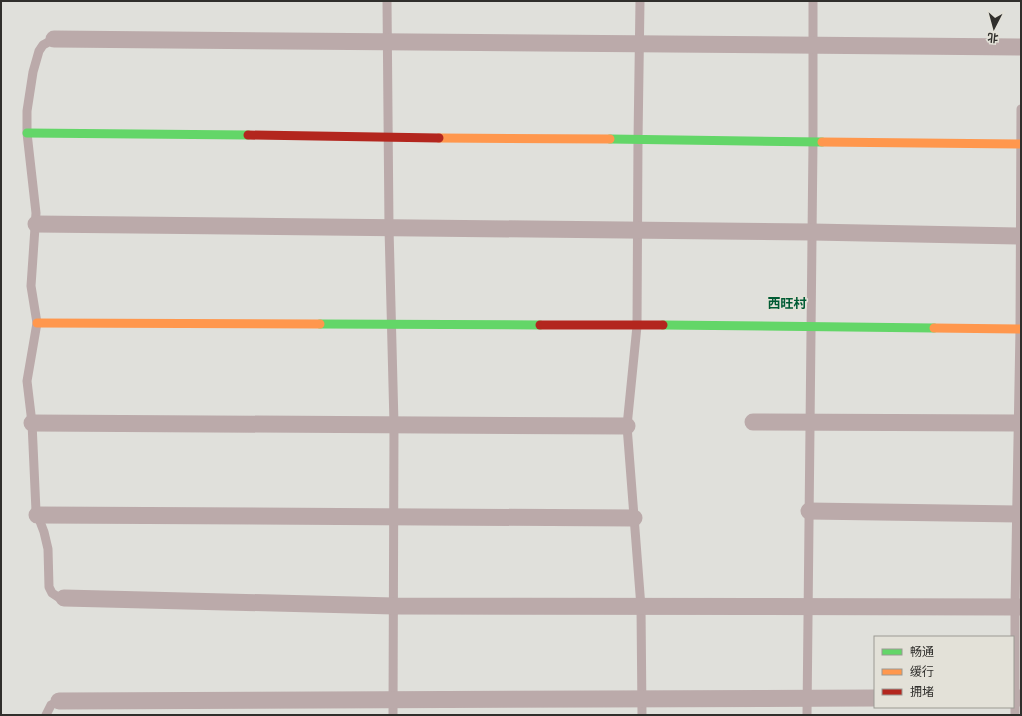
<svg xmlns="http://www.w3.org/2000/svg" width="1022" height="716" viewBox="0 0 1022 716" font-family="'PT Sans','Noto Sans SC',sans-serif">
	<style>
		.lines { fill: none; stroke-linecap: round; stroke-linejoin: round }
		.lane { stroke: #baa; stroke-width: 9 }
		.street { stroke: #baa; stroke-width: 17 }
		.fast { stroke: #63d668; stroke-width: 9 }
		.slow { stroke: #ff974d; stroke-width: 9 }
		.jam { stroke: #b3261e; stroke-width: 9 }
		.labels { text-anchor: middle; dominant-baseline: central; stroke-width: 3.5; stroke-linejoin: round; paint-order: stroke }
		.quarter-label { font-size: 13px; font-weight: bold; fill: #005b34; stroke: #e3e1d8 }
	</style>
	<rect width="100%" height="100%" fill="#e0e0db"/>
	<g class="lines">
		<!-- lane -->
		<g class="lane">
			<path d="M387 1 389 228 394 424 393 715"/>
			<path d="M640 1 638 140 637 326 627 426 641 607 642 715"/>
			<path d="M54 39 43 45 39 51 33 72 27 111V133L36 213 31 286 37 323 27 381 32 423 36 511 44 532 48 549 49 587 52 593 58 597 64 598"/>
			<path d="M46 715 51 705 59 701"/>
			<path d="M807 715 813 142V1"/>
			<path d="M1015 715V607L1020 329 1021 109"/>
		</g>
		<!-- street -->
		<g class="street">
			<path d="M54 39 1021 47"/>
			<path d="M36 224 812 232 1021 236"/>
			<path d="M753 422 1021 423"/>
			<path d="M32 423 627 426"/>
			<path d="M809 511 1021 514"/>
			<path d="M37 515 634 518"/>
			<path d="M64 598 394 606 1021 607"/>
			<path d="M1013 698H1021"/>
			<path d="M59 701 875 698"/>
		</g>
		<!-- fast -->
		<g class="fast">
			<path d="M27 133 248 135"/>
			<path d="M610 139 822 142"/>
			<path d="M320 324 540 325"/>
			<path d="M663 325 934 328"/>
		</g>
		<!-- slow -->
		<g class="slow">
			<path d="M439 138 610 139"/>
			<path d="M822 142 1021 144"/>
			<path d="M37 323 320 324"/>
			<path d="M934 328 1021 329"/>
		</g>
		<!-- jam -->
		<g class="jam">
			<path d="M248 135 439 138"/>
			<path d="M540 325H663"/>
		</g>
	</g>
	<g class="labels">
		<!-- quarter labels -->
		<g class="quarter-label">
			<text x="787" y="303">西旺村</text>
		</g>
	</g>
	<!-- border -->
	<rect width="1022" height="716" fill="none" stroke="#302f2c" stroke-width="4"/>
	<!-- legend -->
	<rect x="874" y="636" width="140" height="72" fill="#e3e1d8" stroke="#9b9a93"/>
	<rect x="882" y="649" width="20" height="6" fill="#63d668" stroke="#9b9a93"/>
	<text x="910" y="656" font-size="12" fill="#302f2c">畅通</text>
	<rect x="882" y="669" width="20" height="6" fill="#ff974d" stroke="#9b9a93"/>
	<text x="910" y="676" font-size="12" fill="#302f2c">缓行</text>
	<rect x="882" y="689" width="20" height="6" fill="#b3261e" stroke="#9b9a93"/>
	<text x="910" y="696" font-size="12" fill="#302f2c">拥堵</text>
	<!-- north arrow -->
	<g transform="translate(994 28) rotate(186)" stroke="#e3e1d8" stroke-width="3" paint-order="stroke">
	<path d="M0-3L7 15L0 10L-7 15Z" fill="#302f2c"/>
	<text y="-6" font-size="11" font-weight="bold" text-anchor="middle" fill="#302f2c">北</text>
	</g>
</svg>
